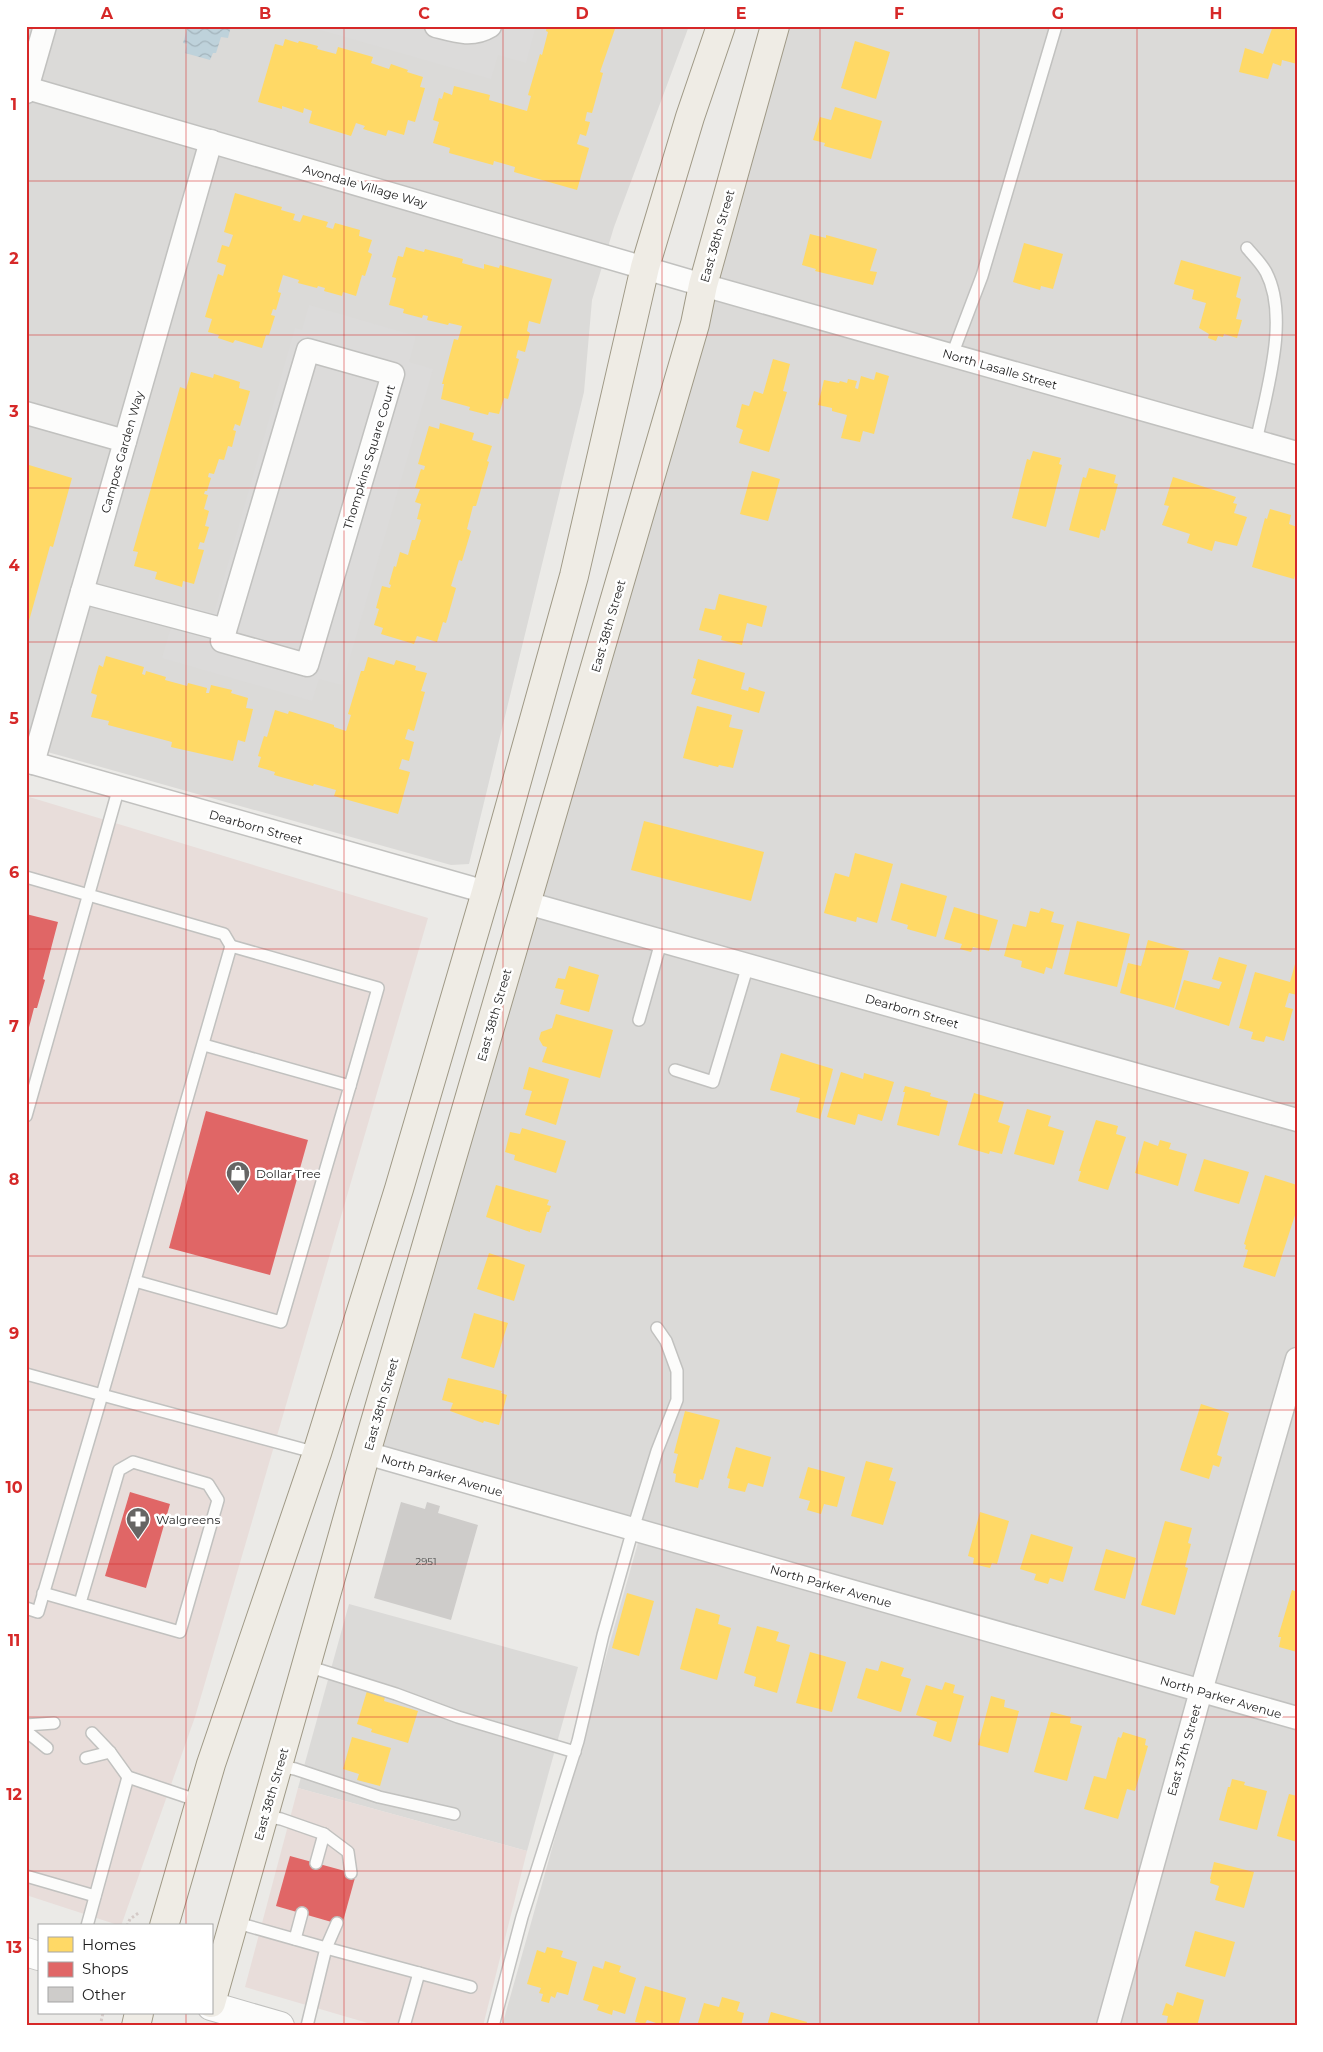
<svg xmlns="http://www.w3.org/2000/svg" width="1323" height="2052" viewBox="0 0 1323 2052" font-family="Montserrat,sans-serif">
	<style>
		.residential { fill: #dbdad8 }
		.commercial { fill: #e8ddda }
		.parking { fill: #dcdbda }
		.water { fill: url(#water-waves) }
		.homes { fill: #ffd966 }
		.shops { fill: #e06666 }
		.building { fill: #ceccca }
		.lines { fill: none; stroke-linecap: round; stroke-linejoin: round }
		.service-casing { stroke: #c1c1bf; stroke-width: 14 }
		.minor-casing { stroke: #c1c1bf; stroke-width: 25 }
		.tertiary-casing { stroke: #c1c1bf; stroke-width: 30 }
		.primary-casing { stroke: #9f9986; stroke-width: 30 }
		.path { stroke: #d4cac7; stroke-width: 3; stroke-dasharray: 2.5 2.5; stroke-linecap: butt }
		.service { stroke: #fcfcfb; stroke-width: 11 }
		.minor { stroke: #fcfcfb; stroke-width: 22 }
		.tertiary { stroke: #fcfcfb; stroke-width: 28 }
		.primary { stroke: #efece5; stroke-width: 28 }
		.grid { fill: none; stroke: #d62828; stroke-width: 1; stroke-opacity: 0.55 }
		.labels { text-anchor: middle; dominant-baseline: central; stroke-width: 5; stroke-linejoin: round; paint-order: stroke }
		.number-label { font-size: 10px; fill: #4a4a49 }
		.street-label { font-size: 12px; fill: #1e1e1e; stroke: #fff }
		.poi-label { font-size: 12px; fill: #1e1e1e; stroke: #fff; text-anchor: start }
		.neatline { fill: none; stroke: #d62828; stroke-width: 2 }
		.grid-label { font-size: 16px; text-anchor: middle; font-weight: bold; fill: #d62828 }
	</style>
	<defs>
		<pattern id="water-waves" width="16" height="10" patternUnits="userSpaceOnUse" patternTransform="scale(1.25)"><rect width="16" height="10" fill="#bed2db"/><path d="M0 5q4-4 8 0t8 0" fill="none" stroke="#a3b4bc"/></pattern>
	</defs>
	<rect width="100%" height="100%" fill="#ebeae7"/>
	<!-- residential -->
	<g class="residential">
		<path d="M26 26H689L614 227 592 300 584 392 469 864 451 865 26 746Z"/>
		<path d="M784 26H1297V2026H502L643 1525 373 1444Z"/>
		<path d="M349 1604 578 1667 527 1851 298 1788Z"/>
	</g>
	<!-- commercial -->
	<g class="commercial">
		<path d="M26 796 428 918 195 1717 121 1926 26 1895Z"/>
		<path d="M298 1788 527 1851 483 2026H378L245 1987Z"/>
	</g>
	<!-- parking -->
	<g class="parking">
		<path d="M307 26H536L526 63 498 55 491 79Z"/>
		<path d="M309 305 416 336 409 362 433 369 342 685 319 679 312 701 162 658 178 603 214 613 295 328 302 330Z"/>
	</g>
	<!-- water -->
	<path class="water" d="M188 26H231L228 38 221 37 216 53H213L210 60 185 53 187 44 183 43Z"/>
	<!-- homes -->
	<g class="homes">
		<path d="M547 26H616L600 72 603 73 592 113 587 112 585 121 590 122 586 136 580 134 577 144 589 148 577 190 514 172 515 167 494 161 493 165 449 153 450 148 433 143 439 122 433 120 439 98 442 99 444 92 452 95 454 86 490 95 489 100 527 111 531 96 528 95 540 54 542 55 548 32 546 31Z"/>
		<path d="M1273 26 1289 30 1290 27 1297 28V64L1282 60 1281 66 1273 63 1268 79 1239 72 1245 48 1263 54Z"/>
		<path d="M285 39 298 43 299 41 318 46 317 49 336 54 338 47 373 57 371 63 389 69 391 64 408 70 407 72 423 77 420 87 425 88 415 122 408 120 404 135 388 130 386 136 363 129 365 126 356 123 351 136 309 123 312 111 304 108 303 113 282 106V109L258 102 275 44 283 46Z"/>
		<path d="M855 41 890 52 876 99 841 88Z"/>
		<path d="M835 107 882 121 871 159 824 146 825 143 813 140 820 117 831 120Z"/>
		<path d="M235 193 282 207 281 210 295 214 293 220 300 222 303 215 328 222 326 227 333 229 335 223 360 230 359 236 372 240 368 252 372 254 365 276 362 275 356 296 343 292 342 296 324 291 325 288 318 286 317 288 298 283 299 280 283 275 278 292 281 293 276 310 273 309 271 315 275 316 269 335H266L262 348 235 340 233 343 218 338 219 335 208 332 212 319 205 317 218 274 223 276 226 265 217 262 222 245 229 247 233 235 224 232Z"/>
		<path d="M810 234 826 238V235L877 249 870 271 877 272 873 285 815 271 816 269 802 265Z"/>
		<path d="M1024 243 1063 254 1053 289 1041 286 1040 290 1013 282Z"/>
		<path d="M406 247 424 252 425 249 463 259 462 263 484 269V264L499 268 500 265 552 279 540 324 529 321 527 331 530 333 525 352 518 350 516 358 519 359 508 399 504 398 499 414 489 412 488 415 469 410 470 407 441 399 444 384H442L454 339 458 340 462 326 449 323 448 325 427 320 428 316 423 315 422 318 403 313 404 309 389 305 396 278 392 277 398 256 403 257Z"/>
		<path d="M1181 260 1241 277 1236 297 1241 299 1236 319 1242 320 1237 338 1224 334 1223 337 1218 336 1216 341 1208 338 1209 334 1199 328 1206 303 1192 299 1194 290 1174 284Z"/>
		<path d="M773 359 790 364 783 391 787 392 769 452 739 443 743 430 736 427 742 404 749 406 754 391 763 394Z"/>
		<path d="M191 372 213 378 214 374 240 382 239 388 250 391 240 426 235 424 233 430 236 431 232 447 228 446 224 460 219 459 214 474 209 473 208 477 211 478 207 491H205L204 494 208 495 204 509 209 511 205 526 209 527 204 543 200 542 198 549 204 550 194 584 183 581 182 587 155 579 157 572 134 566 138 552 133 551 180 387 186 389Z"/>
		<path d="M876 372 889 376 874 434 863 431 860 442 841 438 847 415 832 411V408L818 405 824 380 839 383 840 381 847 383 848 379 857 381 855 388 858 389 861 376 874 380Z"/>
		<path d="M440 423 474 433 472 440 492 446 487 461 489 462 476 506H473L467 529 471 531 462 561 459 560 451 586 456 588 446 623 443 622 437 642 417 636 414 644 381 634 383 628 374 625 379 609 376 608 382 586 390 588 391 585 389 584 394 566 396 567 400 552 408 555 412 540H415L421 520 417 519 421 504 415 502 420 489 415 488 421 469 424 470 425 466 418 464 429 426 439 429Z"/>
		<path d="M1033 451 1061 458 1059 464 1062 465 1046 527 1012 518 1027 459 1030 460Z"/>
		<path d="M29 465 72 478 53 547 50 546 27 628 26 468H28Z"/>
		<path d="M1089 468 1116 475 1114 483 1118 484 1105 531 1101 529 1099 538 1069 530 1083 477 1086 478Z"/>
		<path d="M752 471 780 479 768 521 740 514Z"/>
		<path d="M1173 477 1236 497 1233 503 1237 504 1234 513 1247 517 1237 546 1215 541 1212 551 1187 543 1190 534 1162 525 1169 506 1164 505Z"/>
		<path d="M1270 509 1291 515 1289 524 1297 527V569L1294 579 1252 567 1265 518 1267 519Z"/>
		<path d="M719 594 767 606 762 627 747 623 742 645 721 640 722 636 699 630 705 608 715 610Z"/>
		<path d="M106 656 144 667 142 674 145 675 146 671 166 677 165 680 187 686 188 683 207 688 206 693H209L211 685 232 690 231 693 248 698 246 708 253 709 245 742 238 740 233 761 171 747 172 742 108 725 109 721 91 717 97 695 91 693 99 665 103 667Z"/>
		<path d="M368 657 394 665 396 660 416 666 415 670 427 673 421 691 425 692 414 731 408 729 405 739 414 742 409 761 402 759 399 769 410 772 398 814 334 796 336 790 314 784 313 786 274 775 275 772 258 767 261 757 258 756 264 736 267 737 275 710 288 714 289 711 334 725V727L346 731 351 715 348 714 361 671H364Z"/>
		<path d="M698 659 745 673 741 689 748 691 749 687 765 692 759 713 691 694 696 679 693 678Z"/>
		<path d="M697 706 732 715 729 727 743 730 733 768 719 765 718 767 683 758Z"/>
		<path d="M644 821 764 852 751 901 631 870Z"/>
		<path d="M855 853 893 864 877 923 857 917 856 922 824 913 835 873 849 877Z"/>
		<path d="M901 883 947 896 936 937 907 929 908 925 891 920Z"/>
		<path d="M954 907 998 920 989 951 973 947 971 952 960 949 962 944 944 939Z"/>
		<path d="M1041 908 1054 912 1051 922 1064 925 1052 969 1046 967 1044 974 1021 967 1022 961 1004 956 1013 924 1026 927 1030 911 1039 913Z"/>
		<path d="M1077 921 1130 934 1117 987 1064 974Z"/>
		<path d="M1148 940 1189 951 1174 1008 1120 993 1128 963 1141 966Z"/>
		<path d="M1219 957 1247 965 1229 1026 1175 1009 1184 980 1219 989 1222 982 1212 979Z"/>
		<path d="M1295 964 1297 965V995L1289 993 1285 1007 1293 1009 1284 1041 1266 1036 1264 1042 1251 1039 1253 1032 1239 1028 1255 972 1290 982Z"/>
		<path d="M569 966 599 975 589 1012 560 1004 564 990 555 988 558 978 565 979Z"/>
		<path d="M556 1014 613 1030 600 1078 542 1062 547 1047 543 1046 539 1039 541 1032 552 1028Z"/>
		<path d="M781 1053 833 1069 820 1119 796 1112 800 1098 770 1090Z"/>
		<path d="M529 1067 569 1079 556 1125 525 1115 532 1091 523 1089Z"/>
		<path d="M841 1072 863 1079 864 1073 894 1082 882 1121 858 1114 855 1125 827 1117Z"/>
		<path d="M905 1086 931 1093 930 1096 948 1101 939 1136 897 1125 905 1092H903Z"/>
		<path d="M974 1093 1004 1102 998 1122 1010 1126 1002 1154 990 1151 989 1154 958 1145Z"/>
		<path d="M1027 1109 1051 1116 1048 1126 1064 1131 1054 1165 1014 1154Z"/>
		<path d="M1096 1120 1118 1126 1116 1134 1126 1137 1108 1190 1078 1181 1081 1171H1079Z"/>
		<path d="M522 1128 566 1141 556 1173 514 1160 515 1155 505 1152 510 1132 520 1134Z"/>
		<path d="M1160 1140 1171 1143 1169 1149 1187 1154 1178 1186 1135 1173 1144 1141 1158 1146Z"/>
		<path d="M1204 1159 1249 1172 1239 1204 1194 1191Z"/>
		<path d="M1265 1175 1297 1185V1209L1275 1277 1243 1267 1248 1250 1245 1249 1246 1245 1244 1244Z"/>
		<path d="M496 1185 549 1200 547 1205 551 1206 549 1212H547L541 1233 530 1230V1232L486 1217Z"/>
		<path d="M489 1253 525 1265 514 1301 477 1289Z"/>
		<path d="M474 1313 508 1323 494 1368 461 1358Z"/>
		<path d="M448 1378 502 1391 501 1393 507 1395 499 1425 484 1421 483 1423 450 1411 453 1403 442 1400Z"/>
		<path d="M1201 1404 1229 1413 1217 1455 1222 1457 1219 1467 1213 1465 1209 1479 1180 1470Z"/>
		<path d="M685 1411 720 1420 703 1480 700 1479 698 1488 675 1482 676 1474 673 1473 678 1454 674 1453Z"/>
		<path d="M736 1447 771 1457 763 1487 748 1483 745 1492 728 1488 730 1479 727 1478Z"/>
		<path d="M866 1461 893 1468 889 1480 896 1482 883 1525 851 1516Z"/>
		<path d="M808 1467 845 1477 837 1507 824 1504 821 1514 807 1510 810 1501 799 1498Z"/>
		<path d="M980 1512 1009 1521 997 1564 992 1563 990 1568 973 1564 974 1558 968 1556Z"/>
		<path d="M1165 1521 1192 1528 1188 1543 1191 1544 1185 1567 1188 1568 1175 1615 1141 1605Z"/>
		<path d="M1031 1534 1073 1547 1063 1582 1050 1578 1048 1584 1034 1580 1036 1574 1020 1569Z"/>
		<path d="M1106 1549 1136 1558 1125 1599 1094 1590Z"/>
		<path d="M1292 1590 1297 1592V1652L1279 1647 1281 1637H1278Z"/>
		<path d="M627 1593 654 1601 639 1656 612 1648Z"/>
		<path d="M696 1608 720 1615 718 1624 731 1628 717 1680 680 1669Z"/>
		<path d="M757 1626 779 1632 776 1641 790 1645 777 1693 754 1686 756 1677 744 1673Z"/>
		<path d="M810 1652 846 1662 832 1712 796 1703Z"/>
		<path d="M881 1661 904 1668 901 1676 911 1679 901 1712 857 1698 866 1668 878 1671Z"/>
		<path d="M945 1682 955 1685 953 1693 964 1696 951 1742 933 1736 937 1722 916 1715 926 1685 942 1690Z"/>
		<path d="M367 1691 385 1697 384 1701 418 1711 408 1743 371 1732 372 1729 357 1724Z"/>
		<path d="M991 1696 1005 1700 1004 1707 1019 1711 1008 1753 978 1745Z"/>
		<path d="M1051 1712 1071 1717 1070 1723 1082 1726 1067 1781 1034 1772Z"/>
		<path d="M1123 1732 1146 1739 1145 1745 1148 1746 1135 1791 1127 1789 1118 1819 1084 1809 1094 1776 1106 1779 1118 1737 1121 1738Z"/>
		<path d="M352 1737 391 1748 380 1786 357 1780 359 1774 343 1769Z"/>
		<path d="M1232 1779 1245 1782 1244 1785 1267 1791 1257 1830 1219 1820 1228 1787H1230Z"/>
		<path d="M1289 1794 1297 1796V1842L1277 1836Z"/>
		<path d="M1214 1862 1254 1872 1244 1908 1215 1900 1219 1886 1210 1883 1211 1879H1210Z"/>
		<path d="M1195 1931 1235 1942 1225 1977 1185 1966Z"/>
		<path d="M547 1947 563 1951 561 1957 577 1962 568 1995 557 1992 555 1998 551 1996 549 2003 541 2001 543 1994 539 1993 541 1988 527 1984 537 1950 545 1953Z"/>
		<path d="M605 1961 621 1966 619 1972 636 1978 625 2014 613 2010 612 2015 597 2010 599 2005 583 2000 593 1966 603 1969Z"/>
		<path d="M645 1986 686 1998 678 2026H665L647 2020 645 2024 635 2022Z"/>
		<path d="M1177 1992 1204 2000 1197 2026H1166L1168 2016 1162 2015 1166 2003 1173 2006Z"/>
		<path d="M722 1997 740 2002 737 2011 744 2013 741 2026H697L704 2003 719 2007Z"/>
		<path d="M771 2012 807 2022 806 2026H767Z"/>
	</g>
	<!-- shops -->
	<g class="shops">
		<path d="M26 914 58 922 43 979 45 980 37 1008H34L27 1035Z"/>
		<path d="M206 1111 308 1140 270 1275 169 1248Z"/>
		<path d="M130 1492 170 1504 146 1588 105 1576Z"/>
		<path d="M290 1856 356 1874 342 1925 276 1906Z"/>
	</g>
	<!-- building -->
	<path class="building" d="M401 1502 425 1509 427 1502 440 1506 438 1513 478 1525 451 1620 374 1598Z"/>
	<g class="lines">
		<!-- service casing -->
		<g class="service-casing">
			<g id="service">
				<path d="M1247 248C1253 255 1261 263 1266 272 1290 318 1266 392 1256 442"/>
				<path d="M952 355 982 276 1056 26"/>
				<path d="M26 877 224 934 231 946 102 1395 317 1453"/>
				<path d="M231 946 378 988 350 1086"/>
				<path d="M639 1020 661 942"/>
				<path d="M675 1070 713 1082 748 965"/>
				<path d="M26 1116 119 787"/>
				<path d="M135 1281 281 1322 350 1086 204 1045"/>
				<path d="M26 1374 102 1395 38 1612 26 1608"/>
				<path d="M43 1593 180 1632 218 1500 208 1484 133 1462 119 1470 80 1603"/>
				<path d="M307 1666 396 1694 458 1717 575 1752"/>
				<path d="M26 1725 54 1723"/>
				<path d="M26 1731 47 1748"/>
				<path d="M92 1733 110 1752 128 1777 199 1801"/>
				<path d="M86 1758 110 1752"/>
				<path d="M279 1766 295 1769 379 1797 454 1814"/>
				<path d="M264 1816 281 1819 324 1834 348 1852 351 1873"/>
				<path d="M316 1863 324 1834"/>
				<path d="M26 1876 95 1896"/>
				<path d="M234 1922 326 1948 307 2026"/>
				<path d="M337 1923 326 1948 471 1987"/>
				<path d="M87 1926 128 1777"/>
				<path d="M295 1939 302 1913"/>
				<path d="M404 2026 419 1973"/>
				<path d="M493 2026 522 1917 578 1741 603 1635 633 1529 657 1451 677 1400V1371L666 1341 657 1328"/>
			</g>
		</g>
		<!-- minor casing -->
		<g class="minor-casing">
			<g id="minor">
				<path d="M436 26C455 31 472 37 490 26"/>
				<path d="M27 88 703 285 1297 453"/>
				<path d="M26 92 45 26"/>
				<path d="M308 350 393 374 307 665 222 641Z"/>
				<path d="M26 413 125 441"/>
				<path d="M82 592 225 630"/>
				<path d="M26 761 486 892"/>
				<path d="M33 763 211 141"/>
				<path d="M527 903 1297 1120"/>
				<path d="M366 1453 1297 1718"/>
				<path d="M1108 2026 1201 1691 1297 1359"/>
			</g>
		</g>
		<!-- tertiary casing -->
		<g class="tertiary-casing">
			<g id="tertiary">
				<path d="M26 1952 39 1956"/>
				<path d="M211 2006 280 2026"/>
			</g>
		</g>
		<!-- primary casing -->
		<g class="primary-casing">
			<g id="primary">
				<path d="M164 1926 211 1764 317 1453 399 1189 486 892 574 576 645 267 690 117 721 26"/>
				<path d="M211 2003 366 1453 695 324 703 285 775 26"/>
				<path d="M136 2026 139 2013"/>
			</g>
		</g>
		<!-- path -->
		<g class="path">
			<path d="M127 1926 130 1919 140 1912"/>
			<path d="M100 2026 103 2013"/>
		</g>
		<!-- service -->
		<use href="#service" class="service"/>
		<!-- minor -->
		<use href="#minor" class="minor"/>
		<!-- tertiary -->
		<use href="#tertiary" class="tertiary"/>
		<!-- primary -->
		<use href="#primary" class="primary"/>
	</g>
	<!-- grid -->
	<path class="grid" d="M186 26V1926M344 26V2026M503 26V2026M662 26V2026M820 26V2026M979 26V2026M1137 26V2026M26 181H1297M26 335H1297M26 488H1297M26 642H1297M26 796H1297M26 949H1297M26 1103H1297M26 1256H1297M26 1410H1297M26 1564H1297M26 1717H1297M26 1871H1297M186 2013V2026"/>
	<!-- icons -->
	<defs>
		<g id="shop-pin" transform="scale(1.25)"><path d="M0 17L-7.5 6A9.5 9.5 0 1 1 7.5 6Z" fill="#666564" stroke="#fff"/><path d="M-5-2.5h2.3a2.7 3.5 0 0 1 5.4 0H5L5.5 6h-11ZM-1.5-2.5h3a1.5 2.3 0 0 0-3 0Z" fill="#fff"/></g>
		<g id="pharmacy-pin" transform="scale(1.25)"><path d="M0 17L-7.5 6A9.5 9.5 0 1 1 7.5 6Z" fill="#666564" stroke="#fff"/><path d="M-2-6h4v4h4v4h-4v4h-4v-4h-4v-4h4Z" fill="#fff"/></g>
	</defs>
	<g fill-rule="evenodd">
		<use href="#shop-pin" x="238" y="1173"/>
		<use href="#pharmacy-pin" x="138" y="1519"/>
	</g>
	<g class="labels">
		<!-- number labels -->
		<g class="number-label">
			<text x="426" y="1561">2951</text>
		</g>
		<!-- street labels -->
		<g class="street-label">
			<text transform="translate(365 186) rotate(16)">Avondale Village Way</text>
			<text transform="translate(717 236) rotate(-74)">East 38th Street</text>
			<text transform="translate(1000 369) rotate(16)">North Lasalle Street</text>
			<text transform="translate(122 452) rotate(-74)">Campos Garden Way</text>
			<text transform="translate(369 457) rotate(-73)">Thompkins Square Court</text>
			<text transform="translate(608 626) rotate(-74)">East 38th Street</text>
			<text transform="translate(256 827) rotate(16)">Dearborn Street</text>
			<text transform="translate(912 1011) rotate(16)">Dearborn Street</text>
			<text transform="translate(494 1015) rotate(-74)">East 38th Street</text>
			<text transform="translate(381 1404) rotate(-74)">East 38th Street</text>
			<text transform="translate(442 1475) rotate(16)">North Parker Avenue</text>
			<text transform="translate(831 1586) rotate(16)">North Parker Avenue</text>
			<text transform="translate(1221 1697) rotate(16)">North Parker Avenue</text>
			<text transform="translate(1184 1750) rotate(-74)">East 37th Street</text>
			<text transform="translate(271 1794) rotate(-74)">East 38th Street</text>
		</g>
		<!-- poi labels -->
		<g class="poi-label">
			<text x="256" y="1173">Dollar Tree</text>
			<text x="156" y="1519">Walgreens</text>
		</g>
	</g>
	<!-- border -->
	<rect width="1323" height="2052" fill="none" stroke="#ffffff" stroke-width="55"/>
	<!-- legend -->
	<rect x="38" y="1924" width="175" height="90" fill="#ffffff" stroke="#a5a5a5"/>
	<rect x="48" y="1937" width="25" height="15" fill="#ffd966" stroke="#a5a5a5"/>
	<text x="82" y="1950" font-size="15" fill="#1e1e1e">Homes</text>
	<rect x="48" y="1962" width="25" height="15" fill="#e06666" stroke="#a5a5a5"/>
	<text x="82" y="1974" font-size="15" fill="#1e1e1e">Shops</text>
	<rect x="48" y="1987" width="25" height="15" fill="#ceccca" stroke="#a5a5a5"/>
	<text x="82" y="2000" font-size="15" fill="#1e1e1e">Other</text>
	<rect x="28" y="28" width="1268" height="1996" class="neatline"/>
	<g class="grid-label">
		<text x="107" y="19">A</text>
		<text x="265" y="19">B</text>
		<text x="424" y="19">C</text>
		<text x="582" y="19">D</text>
		<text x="741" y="19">E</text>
		<text x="899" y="19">F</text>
		<text x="1058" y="19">G</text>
		<text x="1216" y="19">H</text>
		<text x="14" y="110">1</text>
		<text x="14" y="264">2</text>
		<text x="14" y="417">3</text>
		<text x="14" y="571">4</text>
		<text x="14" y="724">5</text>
		<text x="14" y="878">6</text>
		<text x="14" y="1032">7</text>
		<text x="14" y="1185">8</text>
		<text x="14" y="1339">9</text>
		<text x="14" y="1493">10</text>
		<text x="14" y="1646">11</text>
		<text x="14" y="1800">12</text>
		<text x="14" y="1953">13</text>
	</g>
</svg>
